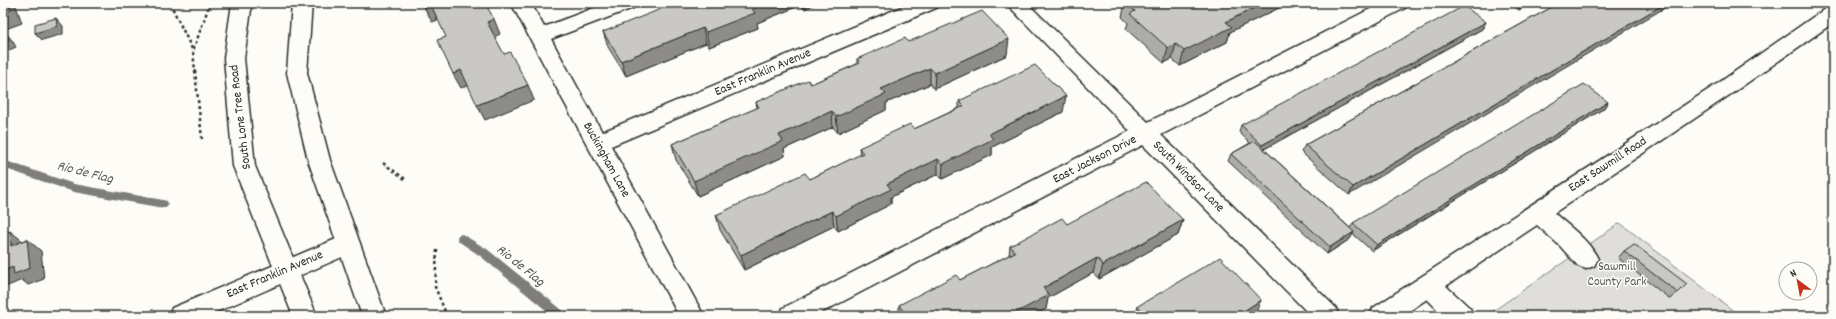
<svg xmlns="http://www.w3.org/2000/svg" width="1836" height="319" viewBox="0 0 1836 319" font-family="Dekko,sans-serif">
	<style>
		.green { fill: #dfdeda; stroke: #858482 }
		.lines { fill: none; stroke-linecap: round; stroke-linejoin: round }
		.stream { fill: #7e7d7b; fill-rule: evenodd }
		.minor-casing { stroke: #2b2b2b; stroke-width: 3 }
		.major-casing { stroke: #2b2b2b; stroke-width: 3 }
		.path { stroke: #2b2b2b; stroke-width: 2.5; stroke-dasharray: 3 3; stroke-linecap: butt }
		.minor { fill: #fdfcf7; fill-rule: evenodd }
		.major { fill: #fdfcf7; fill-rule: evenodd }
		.wall { fill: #adaca9; stroke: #2b2b2b }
		.shaded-wall { fill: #8d8c89; stroke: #2b2b2b }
		.building { fill: #c9c8c4; stroke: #2b2b2b }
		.labels { text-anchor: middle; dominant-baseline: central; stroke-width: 3; stroke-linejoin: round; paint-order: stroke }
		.street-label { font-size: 13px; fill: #2b2b2b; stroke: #fdfcf7 }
		.park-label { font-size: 13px; fill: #585857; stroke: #fdfcf7 }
		.water-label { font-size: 14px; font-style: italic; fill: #5b5b5a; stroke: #fdfcf7 }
	</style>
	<rect width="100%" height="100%" fill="#fdfcf7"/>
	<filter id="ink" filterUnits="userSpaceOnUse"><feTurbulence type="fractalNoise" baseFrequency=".025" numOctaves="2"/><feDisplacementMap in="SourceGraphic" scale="8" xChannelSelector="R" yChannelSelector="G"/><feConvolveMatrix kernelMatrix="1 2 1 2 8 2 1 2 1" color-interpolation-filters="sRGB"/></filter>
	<g filter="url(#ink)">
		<!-- green -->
		<path class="green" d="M1620 223 1740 316H1486Z"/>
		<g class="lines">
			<!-- stream -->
			<g class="stream">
				<path d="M3 160 74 184 163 200 167 201 168 204 167 207 163 208 74 192 3 168Z"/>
				<path d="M462 234 487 249 561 309 566 316H553L479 255 458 241 457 238 458 235Z"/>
			</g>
			<!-- minor casing -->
			<g class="minor-casing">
				<g id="minor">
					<path d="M511 3H531L544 27 607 3H636L633 8 551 39 602 132 911 3H939L936 8 611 146 704 316H679Z"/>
					<path d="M1006 3H1027L1148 122 1382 3H1408L1405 8 1161 135 1336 308 1339 316H1311L1143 145 815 316H780L783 308 1130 131Z"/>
					<path d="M1833 6V23L1734 92 1554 213C1570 227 1589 240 1598 259L1594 266 1586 269 1578 266 1560 246 1537 225 1446 286 1470 308 1473 316H1444L1427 299 1402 316H1370L1373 308 1720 82 1826 8Z"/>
					<path d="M348 234 356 237 360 244 356 251 207 316H169L172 308Z"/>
				</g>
			</g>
			<!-- major casing -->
			<g class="major-casing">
				<g id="major">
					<path d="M232 3H252L244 58 255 166 317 316H293L233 166 224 58Z"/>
					<path d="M292 3H312L307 73 330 160 386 316H362L308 160 287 73Z"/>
				</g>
			</g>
			<!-- path -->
			<g class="path">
				<path d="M170 3 193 51"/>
				<path d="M202 139 193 51 210 3"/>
				<path d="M383 163 405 179"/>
				<path d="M437 250 435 287 447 316"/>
				<path d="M140 316 154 310"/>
			</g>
			<!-- minor -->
			<use href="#minor" class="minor"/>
			<!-- major -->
			<use href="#major" class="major"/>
		</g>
		<!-- wall -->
		<g class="wall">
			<path d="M691 3H818L804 9 801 5 757 23 758 28 709 47 706 43 626 76 608 47 603 32Z"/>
			<path d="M1125 3H1289L1230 32 1227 42 1180 66 1172 59 1164 63 1126 29 1128 23 1122 17Z"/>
			<path d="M1509 3H1531L1519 10Z"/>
			<path d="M1559 3 1349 195 1301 152 1305 145Z"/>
			<path d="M1486 22 1482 29 1264 149 1350 228 1353 223 1608 102 1603 109 1372 251 1353 234 1350 239 1327 254 1228 161 1231 154 1250 143 1239 132 1241 125Z"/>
			<path d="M908 42 1007 55 934 89 930 84 886 103V110L838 133 833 127 784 149 785 156 698 196 676 160 672 144 757 108 756 102 811 84 857 64V59Z"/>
			<path d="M959 101 1063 112 992 147V155L942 179 938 174 891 197V204L838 231 834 226 744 270 720 230 716 215 810 179 860 155 859 148 914 129 959 108Z"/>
			<path d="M1183 220 1178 235 1099 279 1093 273 1048 298 1046 309 1034 316H894L899 314V305L960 280 1009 255 1010 246 1067 224Z"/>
			<path d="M1624 251 1687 284 1670 299 1618 258Z"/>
			<path d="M1261 300 1255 314 1251 316H1134L1138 306Z"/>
		</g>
		<!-- shaded-wall -->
		<g class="shaded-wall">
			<path d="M8 3H15L22 23 3 30V13Z"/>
			<path d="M766 3H801V5L757 23 758 28 709 47 706 32 752 9Z"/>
			<path d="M803 3H818L804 9Z"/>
			<path d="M1264 3H1289L1230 32 1227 42 1180 66 1184 51 1226 22Z"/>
			<path d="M1523 3H1531L1519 10Z"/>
			<path d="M1666 3H1673L1349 195 1353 187Z"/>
			<path d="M431 5 438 20 432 22 424 7Z"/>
			<path d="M56 18 63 26V34L42 40 35 33Z"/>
			<path d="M494 19 500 34 494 37 487 22Z"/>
			<path d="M1486 22 1482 29 1259 152 1262 145Z"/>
			<path d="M703 28 706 43 626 76 621 61Z"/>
			<path d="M5 32 12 40 16 47 3 53V42Z"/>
			<path d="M1009 39 1007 55 934 89 935 73Z"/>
			<path d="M1176 44 1172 59 1164 63 1168 48Z"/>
			<path d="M930 68V84L886 103V110L838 133 836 117 881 89Z"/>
			<path d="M461 70 469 85 461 88 453 74Z"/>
			<path d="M528 85 534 100 485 120 477 105Z"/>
			<path d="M1066 96 1063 112 992 147V155L942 179 943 164 989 134Z"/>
			<path d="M1608 102 1603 109 1372 251 1377 245Z"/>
			<path d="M832 111 833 127 784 149 785 156 698 196 694 181 779 135Z"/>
			<path d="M938 159V174L891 197V204L838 231 836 216 887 184Z"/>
			<path d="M832 211 834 226 744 270 741 255Z"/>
			<path d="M1183 220 1178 235 1099 279 1103 265Z"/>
			<path d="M10 231 24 242 11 246Z"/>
			<path d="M1354 232 1350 239 1327 254 1330 247Z"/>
			<path d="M27 239 41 251 44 279 28 285 22 280 3 288V271L13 267Z"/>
			<path d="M1097 258 1093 273 1048 298 1046 309 1034 316H1010L1043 288Z"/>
			<path d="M1261 300 1255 314 1251 316H1236Z"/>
		</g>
		<!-- building -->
		<g class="building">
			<path d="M3 3H8L11 10 3 13Z"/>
			<path d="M422 3H485L494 19 487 22 504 54 510 52 528 85 477 105 461 70 453 74 437 40 446 37 431 5 424 7Z"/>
			<path d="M676 3H685L686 5 691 3H766L752 9 755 13 706 32 703 28 621 61 603 32Z"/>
			<path d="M1126 3H1264L1226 22 1232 27 1184 51 1176 44 1168 48 1130 14 1135 11Z"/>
			<path d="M1559 3H1666L1353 187 1305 145Z"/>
			<path d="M1464 6 1486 22 1262 145 1241 125Z"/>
			<path d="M982 11 1009 39 935 73 930 68 881 89 886 94 836 117 832 111 779 135 783 141 694 181 672 144 759 107 756 102 808 80 811 84 860 63 857 59 905 38 908 42Z"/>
			<path d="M56 18 57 26 35 33V24Z"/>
			<path d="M5 32 9 40 3 42V33Z"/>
			<path d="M1035 65 1066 96 989 134 993 139 943 164 938 159 887 184 891 189 836 216 832 211 741 255 716 215 805 173 810 179 863 153 859 148 910 124 914 129 964 106 959 101Z"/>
			<path d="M1584 84 1608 102 1377 245 1353 223Z"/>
			<path d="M1255 141 1354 232 1330 247 1231 154Z"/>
			<path d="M1146 182 1183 220 1103 265 1097 258 1043 288 1049 295 1010 316H894L903 311 899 305 956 275 960 280 1015 252 1010 246 1062 218 1067 224Z"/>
			<path d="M10 231 11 246 27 239 30 268 14 274 13 267 3 271V233Z"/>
			<path d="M1634 244 1687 284 1678 293 1624 251Z"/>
			<path d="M1220 257 1261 300 1236 316H1140L1144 314 1138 306Z"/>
		</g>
	</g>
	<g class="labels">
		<!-- street labels -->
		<g class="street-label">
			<text transform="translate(763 73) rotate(-23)">East Franklin Avenue</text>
			<text transform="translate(241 117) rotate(-97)">South Lone Tree Road</text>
			<text transform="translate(606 160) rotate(61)">Buckingham Lane</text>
			<text transform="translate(1095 160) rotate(-27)">East Jackson Drive</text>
			<text transform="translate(1608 165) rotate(-33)">East Sawmill Road</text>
			<text transform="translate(1188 177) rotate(45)">South Windsor Lane</text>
			<text transform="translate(275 275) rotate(-23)">East Franklin Avenue</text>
		</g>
		<!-- park labels -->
		<g class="park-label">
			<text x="1617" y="267">Sawmill<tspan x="1617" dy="15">County Park</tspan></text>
		</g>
		<!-- water labels -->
		<g class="water-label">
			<text transform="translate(85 173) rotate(14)">Rio de Flag</text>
			<text transform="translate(520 266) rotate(39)">Rio de Flag</text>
		</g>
	</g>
	<!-- margin -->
	<rect width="1836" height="319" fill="none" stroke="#fdfcf7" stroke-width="16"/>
	<rect x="8" y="8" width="1820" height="303" fill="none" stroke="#2b2b2b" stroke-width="1.5" filter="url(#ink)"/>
	<!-- north arrow -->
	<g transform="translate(1798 281) rotate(328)"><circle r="19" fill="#fdfcf7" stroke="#a9a8a5"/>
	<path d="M0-3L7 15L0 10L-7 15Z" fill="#c8321e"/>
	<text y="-6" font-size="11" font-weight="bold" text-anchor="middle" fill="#2b2b2b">N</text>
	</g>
</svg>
